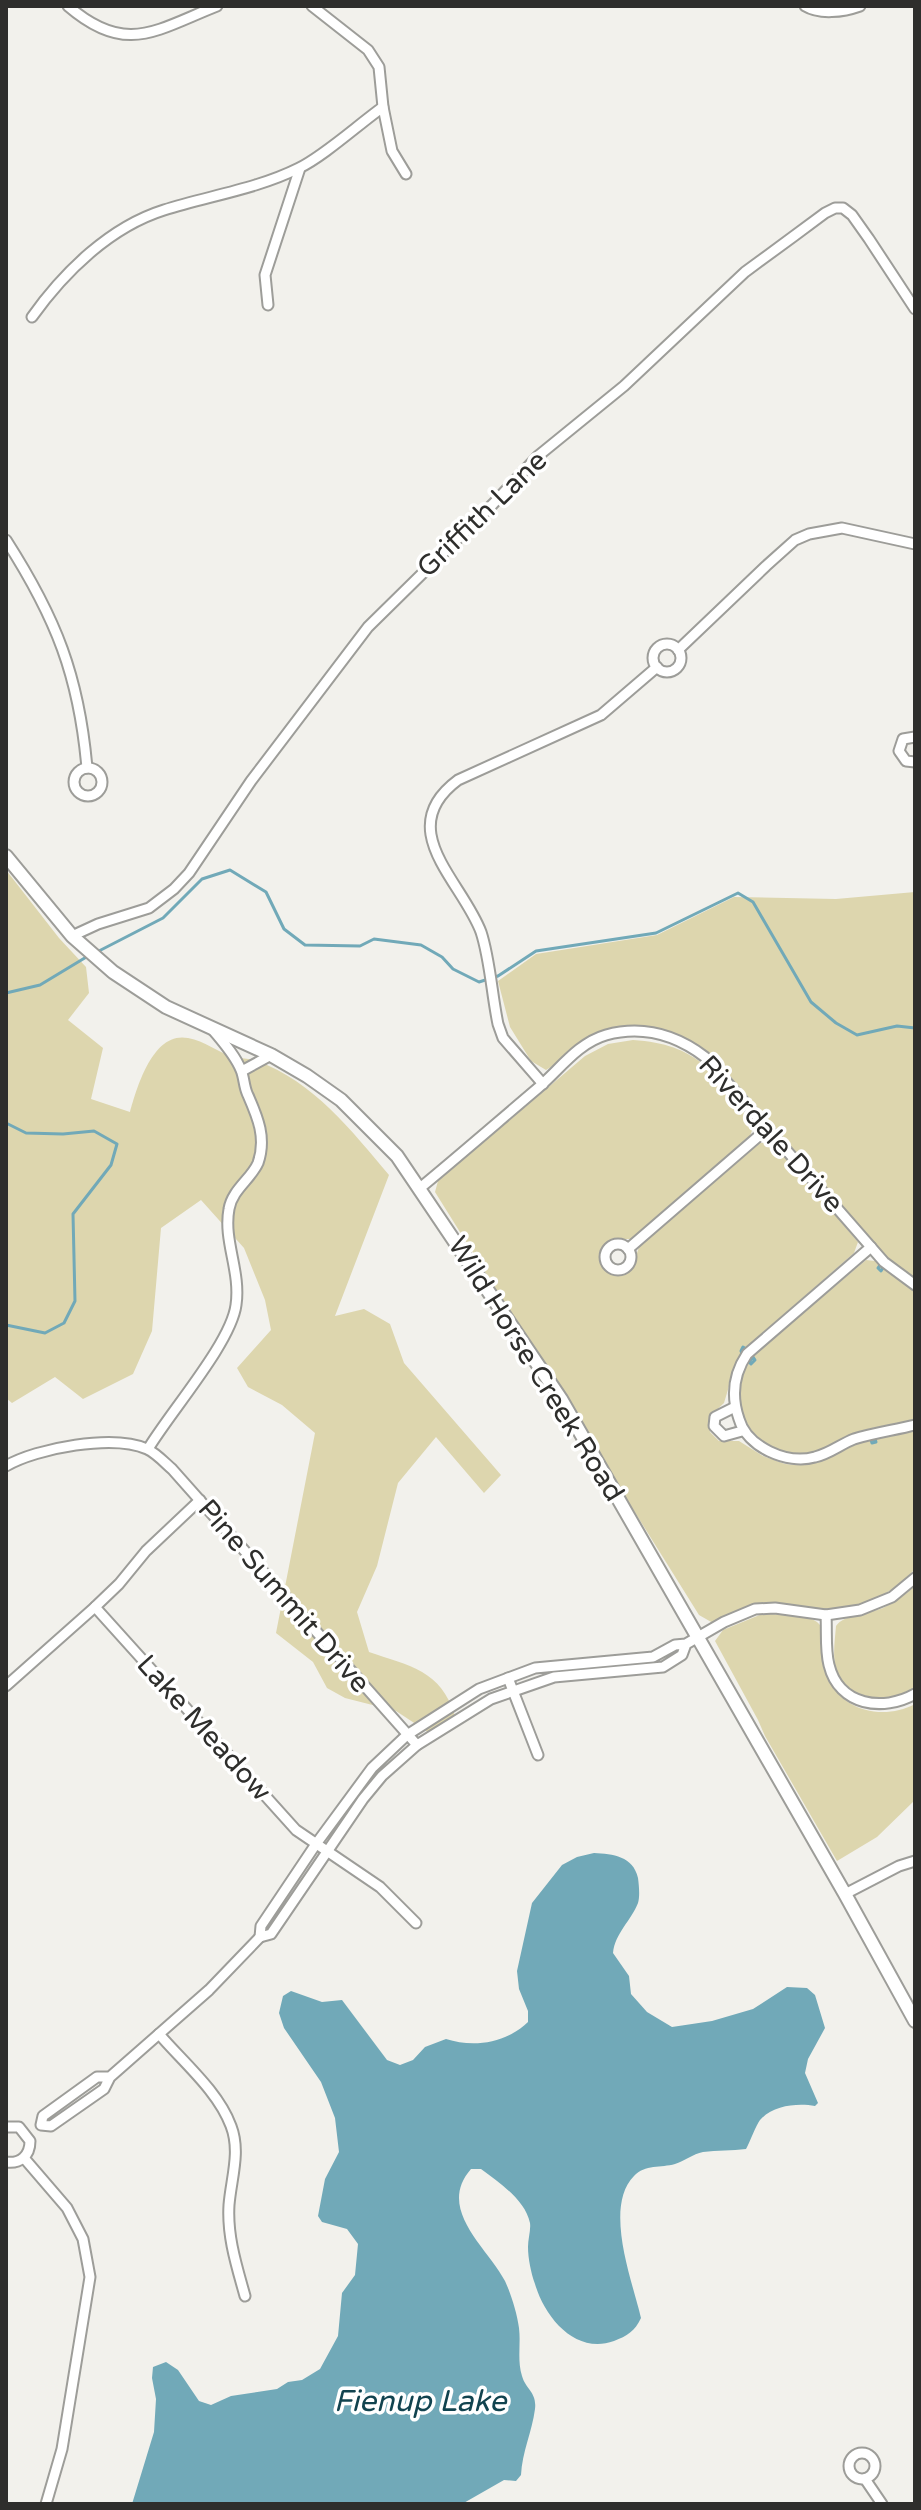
<svg xmlns="http://www.w3.org/2000/svg" width="921" height="2510" viewBox="0 0 921 2510" font-family="'Varela Round',sans-serif">
	<style>
		.green { fill: #ddd6ae }
		.water { fill: #71a9b8 }
		.lines { fill: none; stroke-linecap: round; stroke-linejoin: round }
		.stream { stroke: #71a9b8; stroke-width: 3 }
		.minor-casing { stroke: #9d9d99; stroke-width: 13 }
		.major-casing { stroke: #9d9d99; stroke-width: 16 }
		.minor { stroke: #fff; stroke-width: 9 }
		.major { stroke: #fff; stroke-width: 12 }
		.labels { text-anchor: middle; dominant-baseline: central; stroke-width: 7; stroke-linejoin: round; paint-order: stroke }
		.street-label { font-size: 28px; fill: #2e2e2c; stroke: #fff }
		.water-label { font-size: 30px; font-style: italic; fill: #11434f; stroke: #fff }
	</style>
	<rect width="100%" height="100%" fill="#f2f1ec"/>
	<!-- green -->
	<g class="green">
		<path d="M6 870 59 938 86 967 89 993 68 1020 103 1048 91 1099 130 1112C137 1087 153 1031 188 1038 205 1041 217 1052 233 1057 241 1059 249 1058 257 1061 314 1082 351 1130 389 1175L335 1316 364 1309 390 1324 404 1363 501 1475 484 1493 436 1437 398 1483 377 1566 357 1612 369 1652C410 1666 441 1670 455 1716L437 1738 396 1711 345 1698 327 1688 313 1662 276 1633 315 1433 282 1405 248 1387 237 1368 271 1330 265 1300 244 1248 201 1200 161 1228 152 1331 133 1374 83 1399 55 1377 12 1403 6 1398Z"/>
		<path d="M915 892V1278L891 1262 710 1053 691 1041 662 1031 606 1033 546 1070 531 1061 510 1027 498 981 536 954 657 935 734 897 836 899Z"/>
		<path d="M633 1040C698 1044 714 1073 753 1119L754 1125 750 1136 631 1239H615L604 1245 600 1259 609 1273 624 1274 632 1268 639 1247 760 1143H771L777 1146 858 1242 854 1253 749 1345 735 1366 724 1403 709 1417 710 1432 719 1441H739L763 1456 785 1464 796 1465 820 1462 859 1443 915 1431V1569C892 1595 856 1612 821 1610 800 1609 780 1601 759 1604 742 1606 728 1615 713 1623L699 1615 435 1192 438 1181 585 1056 608 1044Z"/>
		<path d="M866 1260 875 1261 915 1290V1419C897 1424 878 1426 860 1431 844 1436 831 1448 815 1453 786 1462 755 1443 744 1417 734 1394 741 1372 756 1353Z"/>
		<path d="M915 1586V1689C888 1710 843 1702 835 1664 833 1652 835 1639 836 1626 844 1614 869 1614 883 1608 895 1602 905 1595 915 1586Z"/>
		<path d="M762 1614C776 1614 806 1614 817 1622 830 1632 821 1661 827 1676 841 1711 883 1721 915 1704V1800L877 1837 837 1861 765 1736 758 1720 715 1641 723 1630Z"/>
	</g>
	<!-- water -->
	<path class="water" d="M594 1853C613 1854 633 1856 638 1878 639 1886 640 1896 638 1903 631 1921 615 1933 613 1953L629 1976 631 1994 647 2012 672 2027 712 2021 753 2009 787 1987 807 1988 815 1995 825 2028 808 2059 805 2073 818 2103 815 2106C798 2103 773 2105 760 2120 756 2125 750 2142 746 2149 732 2151 717 2150 703 2152 693 2154 684 2161 675 2164 661 2168 645 2164 634 2176 603 2207 633 2283 641 2318 635 2331 627 2336 614 2341 576 2355 545 2318 535 2284 531 2273 528 2258 528 2247 528 2239 531 2230 530 2223 525 2199 498 2182 481 2169H471C436 2209 487 2247 505 2281 511 2294 517 2313 519 2328 521 2344 517 2360 522 2376 526 2390 537 2392 535 2409 532 2432 522 2452 521 2475L516 2481 504 2480 462 2504H132L154 2432 156 2399 152 2378 153 2367 166 2362 178 2370 199 2401 211 2405 231 2396 277 2389 288 2382 302 2380 320 2369 338 2336 342 2293 355 2275 358 2244 347 2229 322 2222 318 2216 325 2179 339 2152 335 2118 321 2082 284 2028 279 2013 283 1996 291 1991 322 2002 342 2000 387 2060 400 2065 413 2060 425 2047 446 2039C474 2048 506 2043 528 2022V2011L519 1989 517 1971 532 1903 562 1865 577 1857Z"/>
	<g class="lines">
		<!-- stream -->
		<g class="stream">
			<path d="M95 953 163 918 202 879 230 870 266 892 284 929 305 945 360 946 374 939 421 945 442 957 453 969 479 982 498 976 536 951 656 933 738 893 753 902 811 1002 836 1023 857 1035 897 1026 915 1028"/>
			<path d="M6 993 40 985 88 956"/>
			<path d="M6 1123 26 1133 63 1134 94 1131 117 1144 111 1165 73 1214 75 1301 64 1323 45 1333 6 1325"/>
			<path d="M880 1265 883 1268 881 1271 878 1268Z"/>
			<path d="M743 1347 746 1349 742 1353 741 1351Z"/>
			<path d="M753 1357 755 1360 751 1364 749 1362Z"/>
			<path d="M875 1439 876 1442 872 1443 871 1440Z"/>
		</g>
		<!-- minor casing -->
		<g class="minor-casing">
			<g id="minor">
				<path d="M68 6C126 56 156 30 217 6"/>
				<path d="M312 6 368 50 379 67 383 107 392 151 406 174"/>
				<path d="M805 6C820 15 843 12 860 6"/>
				<path d="M268 305 265 275 300 168"/>
				<path d="M32 317C64 272 110 227 164 210 208 196 257 189 299 168 324 156 359 124 383 107"/>
				<path d="M6 540C56 618 79 676 87 768"/>
				<circle cx="667" cy="658" r="14"/>
				<path d="M678 650 766 566 795 540 809 534 842 528 915 544"/>
				<path d="M915 737 903 739 899 751 906 761 915 762"/>
				<circle cx="88" cy="782" r="14"/>
				<path d="M72 936 98 924 149 908 174 889 189 873 251 781 368 627 493 504 538 456 624 386 745 272 794 236 825 213 835 208H843L852 215 869 239 915 309"/>
				<path d="M242 1071 271 1055"/>
				<path d="M543 1084 503 1038 498 1024C492 996 490 959 481 932 462 881 392 829 458 780L601 715 657 667"/>
				<path d="M420 1188C460 1155 499 1121 538 1088 560 1069 578 1043 606 1035 643 1025 676 1035 705 1057L884 1262 915 1285"/>
				<circle cx="618" cy="1257" r="13"/>
				<path d="M871 1247 747 1354C733 1375 731 1396 739 1419 747 1447 787 1465 815 1457 829 1454 841 1444 854 1439 874 1433 895 1430 915 1425"/>
				<path d="M628 1249 768 1128"/>
				<path d="M735 1407 715 1417 714 1426 724 1436 742 1431"/>
				<path d="M148 1449C170 1412 231 1343 236 1305 241 1271 223 1241 229 1209 232 1190 251 1179 258 1163 267 1137 257 1116 247 1093 244 1086 244 1077 241 1070 235 1055 223 1042 213 1030"/>
				<path d="M6 1466C37 1448 113 1434 147 1449 156 1453 165 1463 172 1469L417 1745"/>
				<path d="M95 1607 296 1830 380 1887 416 1923"/>
				<path d="M826 1615C827 1632 825 1650 829 1665 839 1706 883 1712 915 1694"/>
				<path d="M686 1644 682 1655 663 1667 554 1677 491 1699 417 1745 382 1776 363 1799 271 1934 260 1937 261 1926 316 1844 372 1768 407 1735 479 1689 535 1668 653 1657 675 1645 686 1644 724 1622 755 1609 775 1608 826 1615 860 1610 892 1597 915 1578"/>
				<path d="M508 1678 538 1755"/>
				<path d="M6 1686 95 1607 119 1584 146 1551 200 1500"/>
				<path d="M845 1894 899 1866 915 1861"/>
				<path d="M159 2034C183 2062 218 2091 231 2126 241 2152 231 2179 229 2205 227 2237 237 2267 245 2296"/>
				<path d="M110 2077H97L43 2116 41 2125 51 2126 104 2089 110 2077 209 1990 260 1937"/>
				<path d="M6 2127H19L30 2141C30 2156 20 2164 6 2162"/>
				<path d="M24 2158 67 2208 83 2239 90 2277 62 2449 46 2504"/>
				<circle cx="862" cy="2466" r="13"/>
				<path d="M865 2479 882 2504"/>
			</g>
		</g>
		<!-- major casing -->
		<g class="major-casing">
			<path id="major" d="M6 856 72 936 113 972 166 1007 271 1055 307 1076 341 1100 397 1156 561 1399 845 1894 915 2021"/>
		</g>
		<!-- minor -->
		<use href="#minor" class="minor"/>
		<!-- major -->
		<use href="#major" class="major"/>
	</g>
	<g class="labels">
		<!-- street labels -->
		<g class="street-label">
			<text transform="translate(482 514) rotate(-44)">Griffith Lane</text>
			<text transform="translate(771 1134) rotate(48)">Riverdale Drive</text>
			<text transform="translate(536 1369) rotate(58)">Wild Horse Creek Road</text>
			<text transform="translate(284 1596) rotate(49)">Pine Summit Drive</text>
			<text transform="translate(204 1728) rotate(48)">Lake Meadow</text>
		</g>
		<!-- water labels -->
		<g class="water-label">
			<text x="420" y="2401">Fienup Lake</text>
		</g>
	</g>
	<!-- border -->
	<rect width="921" height="2510" fill="none" stroke="#2e2e2c" stroke-width="16"/>
</svg>
